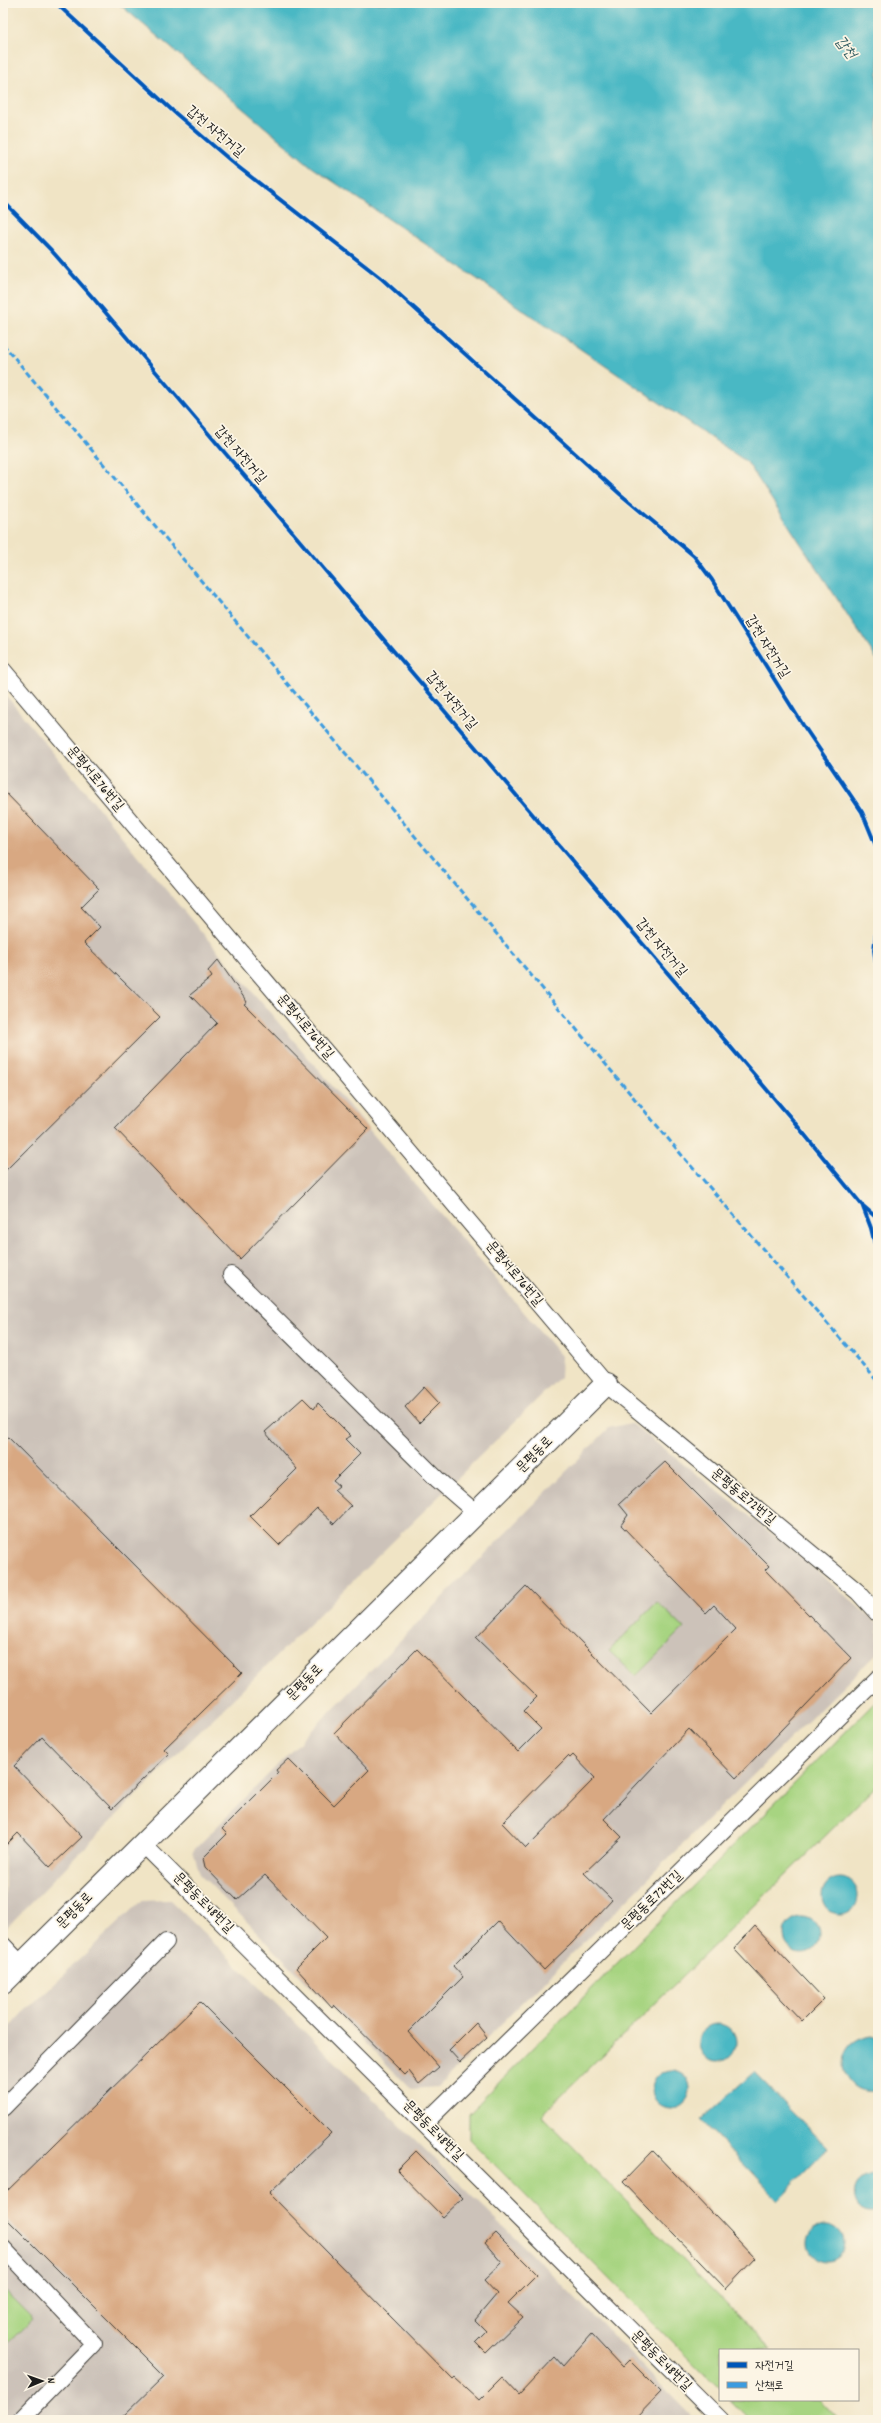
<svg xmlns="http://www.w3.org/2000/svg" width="881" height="2423" viewBox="0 0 881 2423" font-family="Dekko,'Poor Story',sans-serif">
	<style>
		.industrial { fill: #ccc2b9 }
		.green { fill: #a7d481; stroke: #62784e }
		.water { fill: #4ab8c4; stroke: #336a70 }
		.building { fill: #d8a882; fill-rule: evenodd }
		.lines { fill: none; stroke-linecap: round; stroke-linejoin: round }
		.minor-casing { stroke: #3c3a35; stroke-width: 18 }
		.secondary-casing { stroke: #3c3a35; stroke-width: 24 }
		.minor { stroke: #fff; stroke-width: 16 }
		.secondary { stroke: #fff; stroke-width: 22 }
		.quiet { stroke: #3c9bdf; stroke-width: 3; stroke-dasharray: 6 3; stroke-linecap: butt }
		.cycleway-casing { stroke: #fcf5e5; stroke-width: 6 }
		.cycleway { stroke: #0057b8; stroke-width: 4 }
		.labels { text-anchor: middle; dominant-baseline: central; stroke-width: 3.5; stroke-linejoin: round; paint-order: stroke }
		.street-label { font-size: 14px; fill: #1c1c1c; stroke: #fcf5e5 }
		.water-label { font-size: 15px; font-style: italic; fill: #2e5a5f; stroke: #fcf5e5 }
	</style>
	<rect width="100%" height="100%" fill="#fcf5e5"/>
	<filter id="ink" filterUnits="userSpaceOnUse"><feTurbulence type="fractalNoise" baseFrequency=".025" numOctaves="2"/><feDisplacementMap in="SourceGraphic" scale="8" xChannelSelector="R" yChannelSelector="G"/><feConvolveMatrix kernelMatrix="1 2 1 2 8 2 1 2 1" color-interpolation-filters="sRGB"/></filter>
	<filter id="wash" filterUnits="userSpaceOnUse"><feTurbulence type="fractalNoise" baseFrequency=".012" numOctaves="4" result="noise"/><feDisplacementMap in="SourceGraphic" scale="16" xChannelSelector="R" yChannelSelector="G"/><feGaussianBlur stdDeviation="0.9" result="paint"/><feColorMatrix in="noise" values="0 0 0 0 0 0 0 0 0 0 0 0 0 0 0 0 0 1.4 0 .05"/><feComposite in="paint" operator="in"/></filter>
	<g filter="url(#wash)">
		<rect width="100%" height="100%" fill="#f0e4c5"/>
		<!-- industrial -->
		<g class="industrial">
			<path d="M3 692 166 890 561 1356 560 1377 177 1754 5 1929Z"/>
			<path d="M631 1423 795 1552 878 1624V1652L437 2087 411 2089 200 1874 193 1851 609 1428Z"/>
			<path d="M170 1900 545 2267 695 2420H3V2349L33 2319 3 2289V2032L141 1901Z"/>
		</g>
		<!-- green -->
		<g class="green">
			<path d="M657 1602 684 1628 636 1676 609 1651Z"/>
			<path d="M878 1699V1784L542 2115 771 2350H720V2390L469 2139V2113Z"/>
			<path d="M3 2289 33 2319 3 2349Z"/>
			<path d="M730 2400H820L839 2420H750Z"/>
		</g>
		<!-- water -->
		<g class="water">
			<path d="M118 3H878V661L747 462 312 167Z"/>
			<circle cx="840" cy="1896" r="18"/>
			<circle cx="802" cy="1935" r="18"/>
			<circle cx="717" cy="2043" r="19"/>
			<path d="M872 2035 878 2037V2090C840 2101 826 2041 872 2035Z"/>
			<circle cx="671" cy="2089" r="19"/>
			<path d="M754 2072 828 2148 778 2200 701 2120Z"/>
			<path d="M873 2175 878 2176V2212C854 2220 842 2180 873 2175Z"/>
			<circle cx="826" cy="2243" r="18"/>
		</g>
		<g id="blocks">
			<!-- building -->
			<g class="building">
				<path d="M3 790 99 889 81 907 100 927 84 943 160 1017 3 1173Z"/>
				<path d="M218 960 247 1002 244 1004 368 1129 240 1259 115 1128 217 1023 190 995 212 977 208 971Z"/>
				<path d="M424 1387 439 1403 419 1423 405 1407Z"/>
				<path d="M303 1398 314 1409 318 1403 351 1436 345 1439 360 1454 333 1481 339 1486 334 1490 351 1506 334 1524 317 1508 279 1545 250 1516 297 1469 265 1432Z"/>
				<path d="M3 1432 242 1673 164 1749 169 1754 112 1809 42 1737 14 1766 82 1837 50 1867 18 1833 3 1848Z"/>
				<path d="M665 1462 769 1566 765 1570 851 1658 736 1778 689 1729 604 1819 622 1837 584 1873 612 1900 572 1943 544 1970 498 1921 453 1966 463 1977 408 2032 439 2067 419 2084 409 2071 405 2075 334 2005 332 2008 296 1968 326 1938 265 1875 237 1900 205 1867 203 1858 227 1834 222 1829 278 1773 276 1770 288 1759 334 1805 369 1770 334 1733 417 1649 518 1752 541 1729 523 1711 537 1697 476 1638 526 1586 651 1713 736 1629 714 1605 706 1613 621 1525 628 1515 619 1504ZM573 1755 595 1778 526 1848 502 1823 568 1756 570 1758Z"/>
				<path d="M755 1926 824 1999 802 2021 734 1949Z"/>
				<path d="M200 2002 331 2133 269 2193 453 2380 455 2378 479 2400 502 2377 519 2395 555 2357 563 2366 591 2334 622 2367 629 2360 661 2392 634 2420H119L164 2376 3 2215V2195Z"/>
				<path d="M476 2023 487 2037 460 2062 449 2050Z"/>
				<path d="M416 2151 463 2198 443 2217 397 2170Z"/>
				<path d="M653 2151 755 2258 726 2289 623 2182Z"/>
				<path d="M496 2233 537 2274 508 2303 523 2317 486 2353 475 2342 486 2331 475 2320 497 2294 484 2280 502 2263 485 2243Z"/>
			</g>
		</g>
	</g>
	<g filter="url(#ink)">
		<use href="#blocks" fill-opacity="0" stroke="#3c3a35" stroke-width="1"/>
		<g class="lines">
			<!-- minor casing -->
			<g class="minor-casing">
				<g id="minor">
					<path d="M3 670 606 1384 858 1592 878 1614"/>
					<path d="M231 1275 438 1480 476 1513"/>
					<path d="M143 1844 721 2420"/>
					<path d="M3 1945 21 1964"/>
					<path d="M3 2108 166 1942"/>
					<path d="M425 2123 878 1678"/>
					<path d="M3 2248 94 2344 20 2420"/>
				</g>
			</g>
			<!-- secondary casing -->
			<g class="secondary-casing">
				<path id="secondary" d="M3 1983 606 1384"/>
			</g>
			<!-- minor -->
			<use href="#minor" class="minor"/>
			<!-- secondary -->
			<use href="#secondary" class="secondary"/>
			<!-- quiet -->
			<path class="quiet" d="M3 344 685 1159 878 1382"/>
			<!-- cycleway casing -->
			<g class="cycleway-casing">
				<g id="cycleway">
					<path d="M56 3 174 112 237 166 382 279 620 494 694 556 712 580 803 725 862 812 876 846 878 859"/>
					<path d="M3 201 51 250 94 299 791 1118 862 1205 878 1219"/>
					<path d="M878 915 874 950 878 977"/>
					<path d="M863 1207 871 1228 878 1257"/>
				</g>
			</g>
			<!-- cycleway -->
			<use href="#cycleway" class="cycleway"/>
		</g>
	</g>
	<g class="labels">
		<!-- street labels -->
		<g class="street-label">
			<text transform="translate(215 132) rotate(40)">갑천 자전거길</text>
			<text transform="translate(240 455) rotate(49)">갑천 자전거길</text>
			<text transform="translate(767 647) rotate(58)">갑천 자전거길</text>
			<text transform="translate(451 701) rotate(50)">갑천 자전거길</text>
			<text transform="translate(95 779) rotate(50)">문평서로76번길</text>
			<text transform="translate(661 948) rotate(50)">갑천 자전거길</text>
			<text transform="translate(305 1027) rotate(50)">문평서로76번길</text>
			<text transform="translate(514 1274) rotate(50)">문평서로76번길</text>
			<text transform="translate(535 1455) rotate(-45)">문평동로</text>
			<text transform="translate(743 1497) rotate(40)">문평동로72번길</text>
			<text transform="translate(305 1683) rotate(-45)">문평동로</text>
			<text transform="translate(652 1901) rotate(-44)">문평동로72번길</text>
			<text transform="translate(203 1903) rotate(45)">문평동로48번길</text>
			<text transform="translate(75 1911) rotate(-45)">문평동로</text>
			<text transform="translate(433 2131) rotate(45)">문평동로48번길</text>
			<text transform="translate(661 2361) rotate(45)">문평동로48번길</text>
		</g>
		<!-- water labels -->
		<g class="water-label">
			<text transform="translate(845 48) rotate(53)">갑천</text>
		</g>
	</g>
	<!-- margin -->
	<rect width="881" height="2423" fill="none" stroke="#fcf5e5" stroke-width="16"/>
	<!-- legend -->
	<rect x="719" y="2349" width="140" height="52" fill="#fcf5e5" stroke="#a29e95"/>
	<rect x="727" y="2362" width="20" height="6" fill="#0057b8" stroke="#a29e95"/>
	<text x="755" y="2369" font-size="12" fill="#1c1c1c">자전거길</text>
	<rect x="727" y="2382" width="20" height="6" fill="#3c9bdf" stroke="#a29e95"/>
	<text x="755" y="2389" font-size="12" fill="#1c1c1c">산책로</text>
	<!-- north arrow -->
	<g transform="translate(42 2381) rotate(88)" stroke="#fcf5e5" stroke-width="3" paint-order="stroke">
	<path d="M0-3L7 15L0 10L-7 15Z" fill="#1c1c1c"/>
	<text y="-6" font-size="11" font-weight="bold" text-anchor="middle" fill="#1c1c1c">N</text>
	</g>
</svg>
